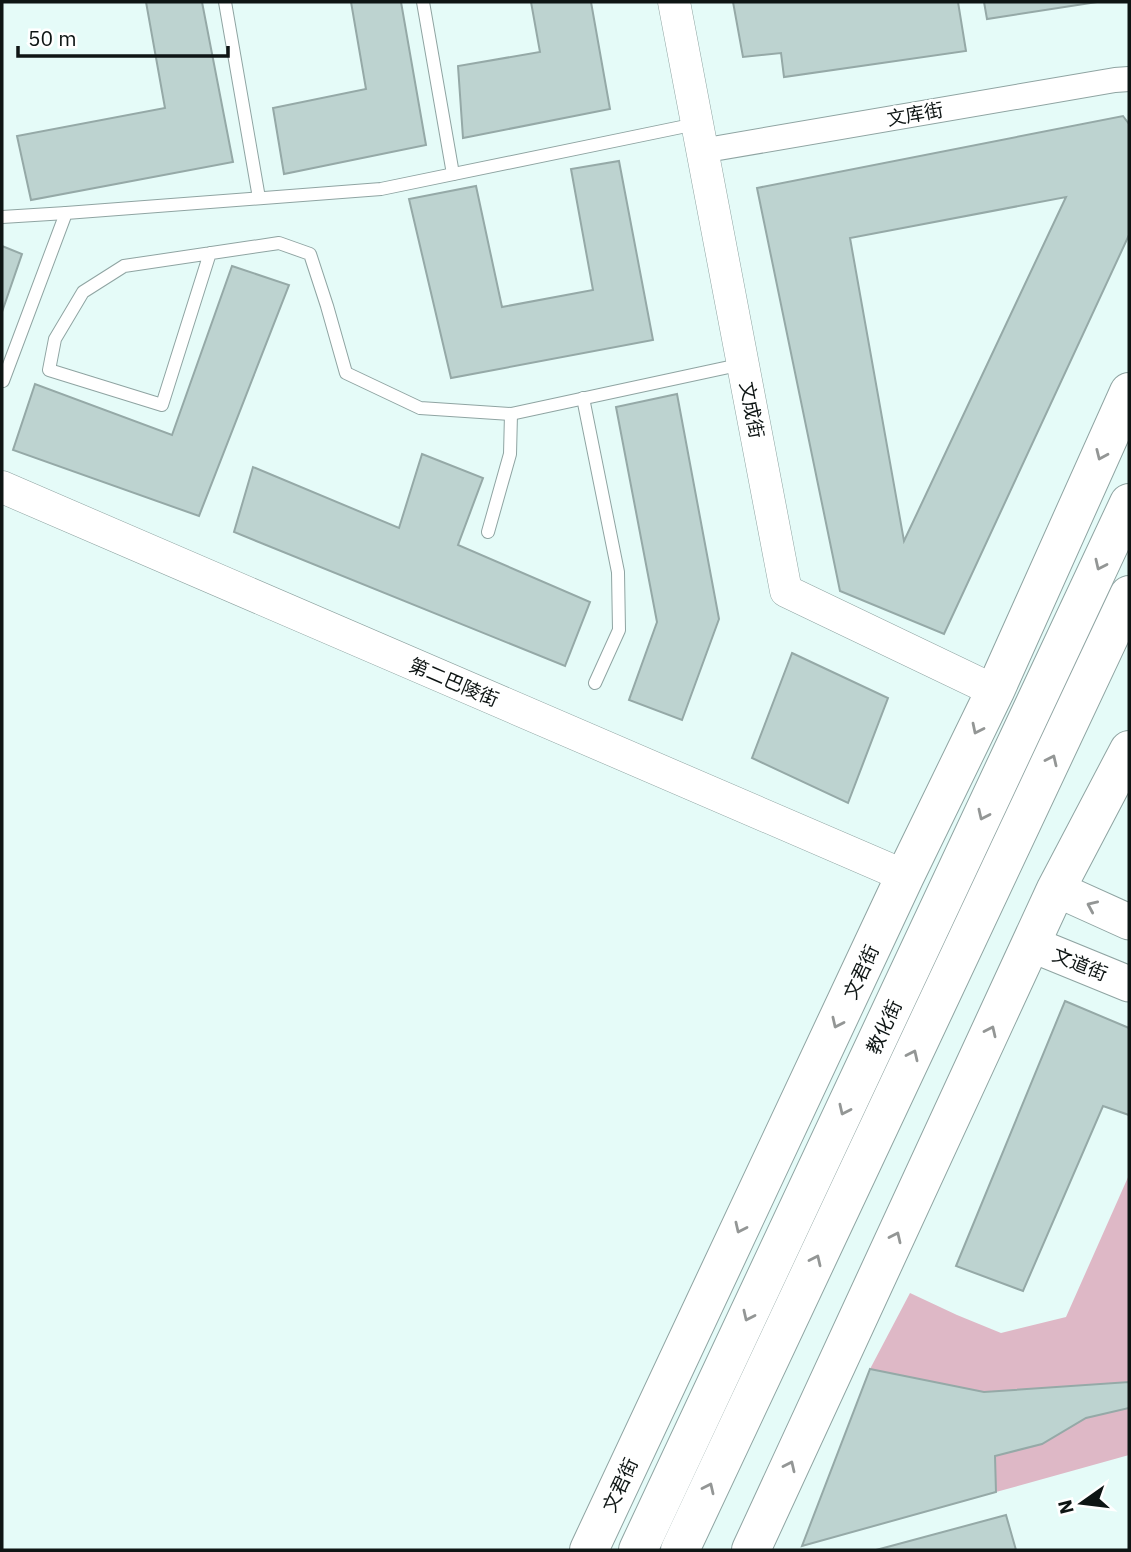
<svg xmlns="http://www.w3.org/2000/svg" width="1131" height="1552" viewBox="0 0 1131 1552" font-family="'IBM Plex Sans','Noto Sans SC',sans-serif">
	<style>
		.green { fill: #deb8c6 }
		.building { fill: #bdd3d0; stroke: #95a9a7; stroke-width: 2; fill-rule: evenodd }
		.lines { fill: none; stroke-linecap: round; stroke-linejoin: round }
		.service-casing { stroke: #8fa4a2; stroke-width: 14 }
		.minor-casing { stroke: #8fa4a2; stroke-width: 26 }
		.tertiary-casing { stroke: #8fa4a2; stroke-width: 33 }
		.secondary-casing { stroke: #8fa4a2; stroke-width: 37 }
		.trunk-casing { stroke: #8fa4a2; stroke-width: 40 }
		.service { stroke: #fff; stroke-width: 12 }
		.minor { stroke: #fff; stroke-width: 24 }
		.tertiary { stroke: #fff; stroke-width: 32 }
		.secondary { stroke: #fff; stroke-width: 35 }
		.trunk { stroke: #fff; stroke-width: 38 }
		.oneway { stroke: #939695 }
		.labels { text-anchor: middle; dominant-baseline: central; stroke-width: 6; stroke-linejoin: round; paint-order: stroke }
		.street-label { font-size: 19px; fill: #0e1514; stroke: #fff }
	</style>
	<rect width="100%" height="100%" fill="#e5fbf8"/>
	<!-- green -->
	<g class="green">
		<path d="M1129 1175V1382L984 1392 870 1369 910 1293 957 1315 1001 1333 1066 1317Z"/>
		<path d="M1129 1408V1455L996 1492 995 1456 1042 1444 1086 1418Z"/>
	</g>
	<!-- building -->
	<g class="building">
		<path d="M146 2H202L233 162 31 200 17 136 165 108Z"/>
		<path d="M351 2H401L426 145 284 174 273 108 366 89Z"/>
		<path d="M531 2H591L610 109 463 138 458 66 540 52Z"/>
		<path d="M733 2H958L966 51 784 77 781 53 743 57Z"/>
		<path d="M984 2H1097L987 19Z"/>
		<path d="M1123 116 1129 124V235L944 634 840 591 757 188ZM1066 197 904 541 850 238Z"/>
		<path d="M619 161 653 340 451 378 409 199 476 186 502 307 593 290 571 169Z"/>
		<path d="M2 246 22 254 2 312Z"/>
		<path d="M232 266 289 285 199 516 13 450 35 384 172 435Z"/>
		<path d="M677 394 719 619 682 720 629 700 657 622 616 407Z"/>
		<path d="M422 454 483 478 458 545 590 602 565 666 234 532 253 467 399 528Z"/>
		<path d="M792 653 888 698 848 803 752 758Z"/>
		<path d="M1065 1001 1129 1028V1115L1103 1106 1023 1291 956 1266Z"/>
		<path d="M870 1369 984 1392 1129 1382V1408L1086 1418 1042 1444 995 1456 996 1492 802 1546Z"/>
		<path d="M1006 1515 1016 1550H876Z"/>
	</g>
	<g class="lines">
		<!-- service casing -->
		<g class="service-casing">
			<g id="service">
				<path d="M225 2 259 198"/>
				<path d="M423 2 453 174"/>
				<path d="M2 217 66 213"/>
				<path d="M210 253 162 405 49 370 55 339 83 292 124 266 279 243 310 254 327 306 346 373 420 408 511 414 743 364"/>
				<path d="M3 381 66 213 381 189 696 124"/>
				<path d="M583 398 618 572 619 630 595 683"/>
				<path d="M488 532 510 454 511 414"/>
			</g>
		</g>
		<!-- minor casing -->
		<g class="minor-casing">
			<path id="minor" d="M701 151 1115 80 1129 79"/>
		</g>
		<!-- tertiary casing -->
		<g class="tertiary-casing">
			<g id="tertiary">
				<path d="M674 2C710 199 749 395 786 591L995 691"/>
				<path d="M2 487 905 876"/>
			</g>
		</g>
		<!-- secondary casing -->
		<g class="secondary-casing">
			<g id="secondary">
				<path d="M1056 889 1129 922"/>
				<path d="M1031 944 1129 984"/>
			</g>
		</g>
		<!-- trunk casing -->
		<g class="trunk-casing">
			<g id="trunk">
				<path d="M589 1550 905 876 995 691 1129 392"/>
				<path d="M638 1550 1129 503"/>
				<path d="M680 1550 1129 595"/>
				<path d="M751 1550 1056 889 1129 750"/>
			</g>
		</g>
		<!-- service -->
		<use href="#service" class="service"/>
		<!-- minor -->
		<use href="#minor" class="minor"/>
		<!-- tertiary -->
		<use href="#tertiary" class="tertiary"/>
		<!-- secondary -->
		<use href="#secondary" class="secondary"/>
		<!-- trunk -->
		<use href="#trunk" class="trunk"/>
	</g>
	<!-- one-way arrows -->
	<defs><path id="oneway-chevron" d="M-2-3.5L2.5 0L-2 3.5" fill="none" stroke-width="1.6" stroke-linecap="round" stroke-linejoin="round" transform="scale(1.75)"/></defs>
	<g class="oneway">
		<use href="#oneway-chevron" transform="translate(1101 455) rotate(114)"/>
		<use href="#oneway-chevron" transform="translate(1100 565) rotate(115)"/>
		<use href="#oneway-chevron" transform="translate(977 729) rotate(116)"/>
		<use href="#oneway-chevron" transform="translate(1052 760) rotate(-65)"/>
		<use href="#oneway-chevron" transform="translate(983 815) rotate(115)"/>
		<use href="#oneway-chevron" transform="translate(1092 906) rotate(-156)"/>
		<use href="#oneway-chevron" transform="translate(837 1023) rotate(115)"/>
		<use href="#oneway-chevron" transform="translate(991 1031) rotate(-65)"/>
		<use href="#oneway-chevron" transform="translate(913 1055) rotate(-65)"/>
		<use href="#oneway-chevron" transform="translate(844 1110) rotate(115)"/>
		<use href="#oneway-chevron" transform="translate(740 1228) rotate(115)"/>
		<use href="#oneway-chevron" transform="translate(896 1237) rotate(-65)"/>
		<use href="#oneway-chevron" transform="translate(816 1260) rotate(-65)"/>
		<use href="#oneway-chevron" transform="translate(748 1316) rotate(115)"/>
		<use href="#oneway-chevron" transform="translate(790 1466) rotate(-65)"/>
		<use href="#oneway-chevron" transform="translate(709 1488) rotate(-65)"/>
	</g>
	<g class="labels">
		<!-- street labels -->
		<g class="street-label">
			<text transform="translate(915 114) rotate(-10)">文库街</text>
			<text transform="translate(752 410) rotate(79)">文成街</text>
			<text transform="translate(454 682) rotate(23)">第二巴陵街</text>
			<text transform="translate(1080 964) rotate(22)">文道街</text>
			<text transform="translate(861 972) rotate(-65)">文君街</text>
			<text transform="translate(884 1027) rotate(-65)">教化街</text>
			<text transform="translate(620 1485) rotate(-65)">文君街</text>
		</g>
	</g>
	<!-- border -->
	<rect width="1131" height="1552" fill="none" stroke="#0e1514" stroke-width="7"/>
	<!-- north arrow -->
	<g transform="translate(1082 1503) rotate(256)" stroke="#ffffff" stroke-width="5" paint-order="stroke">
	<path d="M0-5L12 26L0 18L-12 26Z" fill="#0e1514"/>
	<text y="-10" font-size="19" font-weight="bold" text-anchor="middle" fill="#0e1514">N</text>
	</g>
	<!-- scale -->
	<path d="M18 46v10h210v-10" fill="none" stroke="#0e1514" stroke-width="3.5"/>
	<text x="28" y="46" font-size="21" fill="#0e1514" stroke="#ffffff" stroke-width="5" paint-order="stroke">50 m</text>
</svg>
